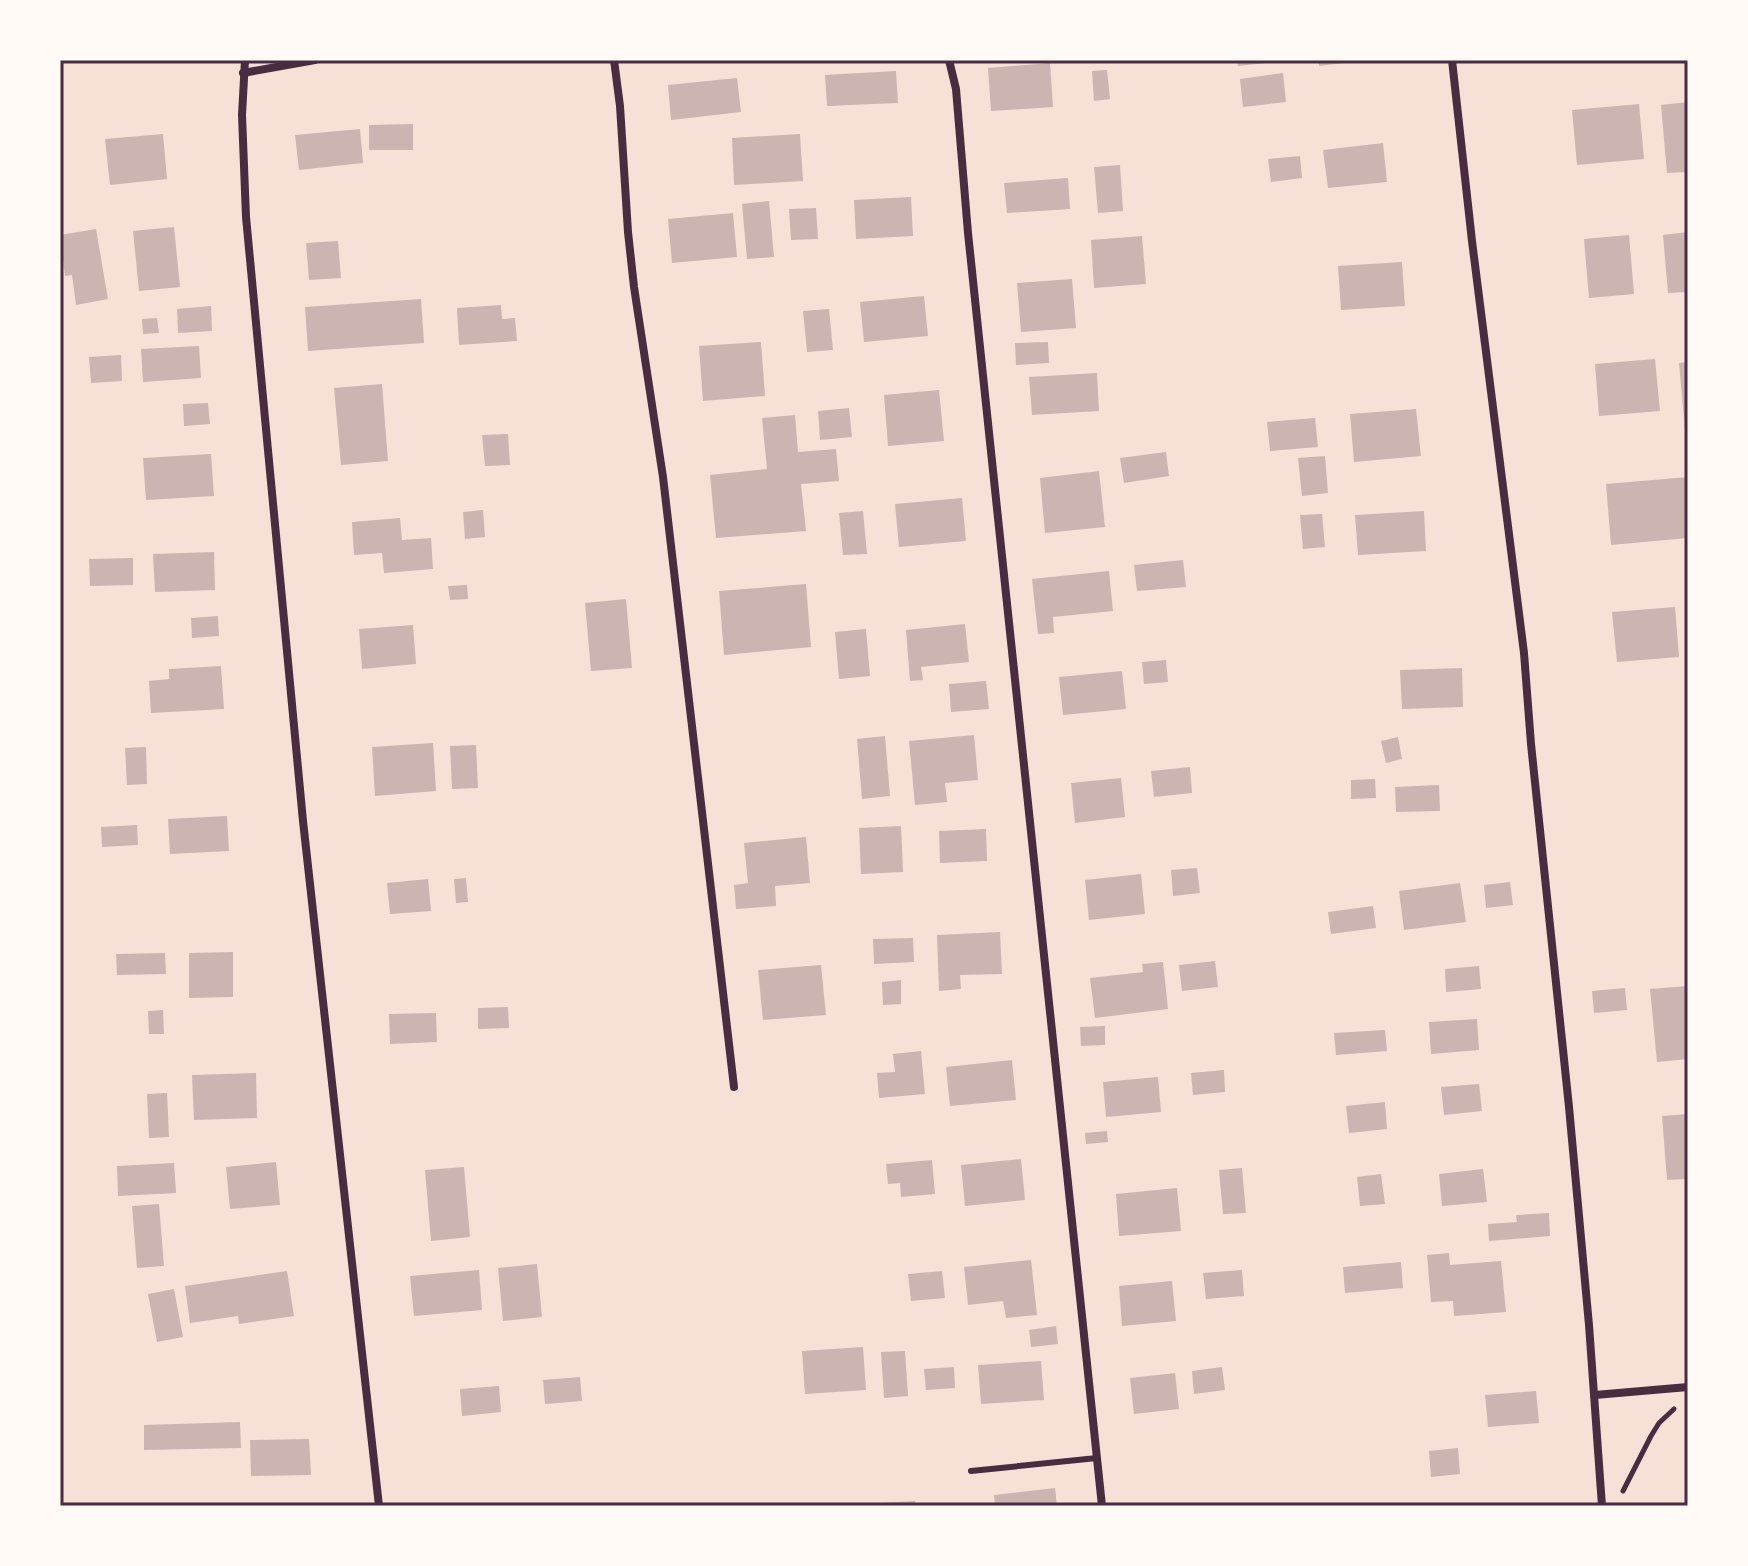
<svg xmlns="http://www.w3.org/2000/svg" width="1748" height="1566" viewBox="0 0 1748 1566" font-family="Literata,serif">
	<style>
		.building { fill: #ccb4b1 }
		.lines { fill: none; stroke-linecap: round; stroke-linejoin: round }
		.path { stroke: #4a2c40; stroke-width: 5 }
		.service { stroke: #4a2c40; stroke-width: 6 }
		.minor { stroke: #4a2c40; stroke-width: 8 }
		.neatline { fill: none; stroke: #4a2c40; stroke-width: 3 }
	</style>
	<rect width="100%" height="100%" fill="#f7e1d7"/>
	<!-- building -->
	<g class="building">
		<path d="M1237 60H1275V62L1238 66Z"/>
		<path d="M1319 60H1351V62L1319 66Z"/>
		<path d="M1050 63 1053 107 991 111 988 68Z"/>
		<path d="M1107 70 1110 99 1094 101 1092 71Z"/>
		<path d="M896 71 898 103 827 106 825 75Z"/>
		<path d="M1283 73 1286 102 1243 107 1240 79Z"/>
		<path d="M737 78 741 112 671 120 668 85Z"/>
		<path d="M1688 102V172L1667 173 1661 105Z"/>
		<path d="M1639 104 1644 159 1577 165 1572 110Z"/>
		<path d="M413 124V150H369V125Z"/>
		<path d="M360 129 363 163 299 170 295 135Z"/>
		<path d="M163 134 167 179 110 185 105 139Z"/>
		<path d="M800 134 803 181 734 185 732 138Z"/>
		<path d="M1383 143 1387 182 1328 188 1323 150Z"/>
		<path d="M1300 156 1302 178 1271 182 1268 159Z"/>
		<path d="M1120 165 1123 211 1098 213 1094 167Z"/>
		<path d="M1068 178 1070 209 1007 213 1004 183Z"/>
		<path d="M911 197 913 236 856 239 854 200Z"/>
		<path d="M769 201 774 257 747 259 742 204Z"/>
		<path d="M816 208 818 239 791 240 789 209Z"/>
		<path d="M733 213 737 257 672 263 668 219Z"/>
		<path d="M174 227 180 287 139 291 133 231Z"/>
		<path d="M96 229 108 299 76 305 72 275 65 276 60 235Z"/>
		<path d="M1688 232V292L1668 293 1663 235Z"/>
		<path d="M1629 235 1634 294 1589 298 1584 239Z"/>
		<path d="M1142 236 1146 284 1094 288 1091 240Z"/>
		<path d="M338 241 341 278 309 280 306 243Z"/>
		<path d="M1402 262 1405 306 1341 310 1338 266Z"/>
		<path d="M1072 279 1076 328 1021 332 1017 283Z"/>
		<path d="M924 296 928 336 864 342 860 302Z"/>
		<path d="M421 299 424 343 308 351 305 307Z"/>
		<path d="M501 305 502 319 515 318 517 341 459 345 457 308Z"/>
		<path d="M211 306 212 331 178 333 177 309Z"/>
		<path d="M829 309 833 350 807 352 803 311Z"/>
		<path d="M157 318 159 333 143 334 142 319Z"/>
		<path d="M761 342 765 396 703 401 699 346Z"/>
		<path d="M1048 342 1049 363 1016 365 1015 343Z"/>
		<path d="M199 346 201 378 143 382 141 349Z"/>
		<path d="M121 355 122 381 91 383 89 357Z"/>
		<path d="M1655 359 1660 411 1599 416 1595 364Z"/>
		<path d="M1688 362V431H1685L1679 363Z"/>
		<path d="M1097 373 1099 411 1032 415 1029 377Z"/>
		<path d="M382 384 388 461 341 465 334 388Z"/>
		<path d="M939 390 944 441 888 446 884 395Z"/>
		<path d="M208 403 210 424 184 426 183 404Z"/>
		<path d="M849 408 852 437 820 440 818 411Z"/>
		<path d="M1416 409 1421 456 1354 462 1350 414Z"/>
		<path d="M795 415 798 452 836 449 839 481 801 484 806 531 716 538 710 475 767 469 762 418Z"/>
		<path d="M1315 418 1318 447 1270 451 1267 422Z"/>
		<path d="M508 434 510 465 485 466 482 435Z"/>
		<path d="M1166 452 1169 476 1124 483 1120 458Z"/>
		<path d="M211 454 214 496 146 500 143 458Z"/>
		<path d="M1325 456 1328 493 1302 496 1298 458Z"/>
		<path d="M1099 471 1105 527 1045 533 1040 478Z"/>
		<path d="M1688 477V538L1611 545 1606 484Z"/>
		<path d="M962 498 966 541 899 547 895 504Z"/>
		<path d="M483 510 485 537 465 539 463 512Z"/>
		<path d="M863 511 867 554 843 555 839 513Z"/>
		<path d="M1424 511 1426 551 1358 555 1355 515Z"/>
		<path d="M1322 514 1325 547 1303 549 1300 515Z"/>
		<path d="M400 518 402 540 431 538 433 569 384 573 382 553 354 555 352 522Z"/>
		<path d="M214 552 215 590 155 592 153 554Z"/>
		<path d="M133 558V585L90 586 89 559Z"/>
		<path d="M1183 560 1186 587 1137 591 1134 565Z"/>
		<path d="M1109 571 1113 611 1053 617 1054 633 1038 634 1032 579Z"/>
		<path d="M806 584 811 647 724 655 719 591Z"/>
		<path d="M467 585 468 599 450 600 448 586Z"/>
		<path d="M626 599 632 668 591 671 585 603Z"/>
		<path d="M1675 607 1679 657 1617 662 1612 612Z"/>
		<path d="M218 616 219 636 192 638 191 618Z"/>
		<path d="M965 624 969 662 921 667 923 680 910 681 906 630Z"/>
		<path d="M413 625 416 664 362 669 359 629Z"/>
		<path d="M866 629 870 676 839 679 835 632Z"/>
		<path d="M1166 660 1168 682 1144 684 1142 662Z"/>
		<path d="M221 666 224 709 151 713 149 681 169 679V669Z"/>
		<path d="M1462 668 1463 707 1402 709 1400 670Z"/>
		<path d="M1122 671 1126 709 1063 715 1059 677Z"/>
		<path d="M986 681 989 709 951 712 949 684Z"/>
		<path d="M974 735 978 780 945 783 947 802 915 805 909 741Z"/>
		<path d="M885 736 890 796 862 799 857 739Z"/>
		<path d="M1398 737 1402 759 1386 763 1381 741Z"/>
		<path d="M433 743 436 791 375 796 372 747Z"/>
		<path d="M476 745 478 788 452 789 450 746Z"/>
		<path d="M146 747 147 784 127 785 125 748Z"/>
		<path d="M1190 767 1192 793 1154 797 1151 771Z"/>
		<path d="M1121 778 1125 817 1075 823 1071 783Z"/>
		<path d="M1375 779 1376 798 1351 799V780Z"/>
		<path d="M1439 785 1440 811 1396 812 1395 787Z"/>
		<path d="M227 816 229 851 170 854 168 819Z"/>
		<path d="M137 825 138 845 102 847 101 827Z"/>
		<path d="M901 826 903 872 861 874 859 828Z"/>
		<path d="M986 829 987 861 940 863 939 831Z"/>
		<path d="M806 837 810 883 775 886 776 906 736 909 734 885 748 883 744 843Z"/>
		<path d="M1197 868 1200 893 1173 896 1171 870Z"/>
		<path d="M1141 874 1145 914 1089 920 1085 880Z"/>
		<path d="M466 878 468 902 456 903 454 879Z"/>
		<path d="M428 879 431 911 390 914 387 883Z"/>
		<path d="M1510 882 1513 905 1486 908 1484 885Z"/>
		<path d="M1460 883 1466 922 1404 930 1399 891Z"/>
		<path d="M1373 906 1376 928 1331 934 1328 912Z"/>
		<path d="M1000 932 1002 974 960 975 961 989 939 991 937 935Z"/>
		<path d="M913 938 914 962 874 964 873 939Z"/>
		<path d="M233 952V997L189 998V953Z"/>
		<path d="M165 953 166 974 117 975 116 954Z"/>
		<path d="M1215 961 1218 987 1182 991 1179 965Z"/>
		<path d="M1163 962 1168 1009 1095 1018 1090 978 1143 972 1142 964Z"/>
		<path d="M821 965 826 1015 763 1020 758 970Z"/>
		<path d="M1479 966 1481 989 1446 992 1445 969Z"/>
		<path d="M901 980V1004L883 1005 882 982Z"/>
		<path d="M1688 986V1059L1657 1062 1650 989Z"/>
		<path d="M1625 988 1627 1010 1594 1013 1592 991Z"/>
		<path d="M508 1007 509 1028 478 1029V1008Z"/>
		<path d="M163 1010 164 1034H149L148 1011Z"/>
		<path d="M436 1013 437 1042 390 1044 389 1014Z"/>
		<path d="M1477 1019 1479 1050 1431 1054 1429 1022Z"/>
		<path d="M1105 1026V1045L1081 1046 1080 1027Z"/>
		<path d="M1385 1030 1387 1051 1336 1055 1334 1033Z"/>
		<path d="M921 1051 925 1094 879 1098 877 1073 895 1072 893 1054Z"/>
		<path d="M1012 1060 1016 1100 950 1106 946 1067Z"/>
		<path d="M1224 1070 1225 1092 1193 1095 1191 1073Z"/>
		<path d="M256 1073 257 1118 194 1120 192 1075Z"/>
		<path d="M1158 1077 1161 1112 1106 1117 1103 1082Z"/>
		<path d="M1479 1084 1482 1111 1444 1115 1441 1087Z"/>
		<path d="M167 1093 169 1137 149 1138 147 1094Z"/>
		<path d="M1385 1102 1387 1129 1349 1133 1346 1106Z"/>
		<path d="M1688 1114V1179L1667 1180 1662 1116Z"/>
		<path d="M1107 1131 1108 1142 1086 1144 1085 1133Z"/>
		<path d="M1021 1159 1025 1200 965 1206 961 1165Z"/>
		<path d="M932 1160 935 1194 901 1197 900 1183 888 1184 886 1164Z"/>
		<path d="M276 1162 280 1205 230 1209 226 1167Z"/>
		<path d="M174 1163 176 1193 118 1196 117 1166Z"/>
		<path d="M464 1167 470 1237 431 1241 425 1170Z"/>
		<path d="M1242 1168 1246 1213 1223 1214 1219 1170Z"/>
		<path d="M1483 1169 1487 1202 1442 1206 1439 1174Z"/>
		<path d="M1381 1174 1385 1204 1360 1206 1357 1177Z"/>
		<path d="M1177 1188 1181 1231 1119 1236 1116 1194Z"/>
		<path d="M159 1204 164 1266 137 1268 132 1206Z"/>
		<path d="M1549 1213 1550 1236 1489 1241 1488 1224 1517 1222 1516 1215Z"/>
		<path d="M1449 1253 1450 1265 1501 1261 1506 1312 1454 1316 1453 1301 1431 1302 1427 1255Z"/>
		<path d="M1031 1260 1037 1315 1006 1318 1003 1301 968 1305 964 1267Z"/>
		<path d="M1401 1262 1403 1288 1345 1293 1343 1267Z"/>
		<path d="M537 1264 542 1317 503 1321 498 1268Z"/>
		<path d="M479 1270 482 1310 414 1316 410 1276Z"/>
		<path d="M1242 1270 1244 1296 1206 1299 1203 1273Z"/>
		<path d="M287 1271 294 1316 239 1324 238 1316 190 1323 185 1286Z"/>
		<path d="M942 1271 945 1298 911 1301 908 1274Z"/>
		<path d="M1172 1281 1176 1321 1122 1326 1119 1286Z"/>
		<path d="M174 1289 183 1337 157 1342 148 1294Z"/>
		<path d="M1056 1326 1058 1344 1031 1347 1029 1330Z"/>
		<path d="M863 1347 866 1390 805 1394 802 1351Z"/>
		<path d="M905 1351 908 1396 884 1398 881 1352Z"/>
		<path d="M1041 1361 1044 1400 981 1404 978 1365Z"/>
		<path d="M954 1367 955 1388 926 1390 924 1369Z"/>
		<path d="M1222 1367 1225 1390 1194 1394 1192 1371Z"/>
		<path d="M1175 1373 1179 1409 1134 1414 1130 1378Z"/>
		<path d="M580 1377 582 1401 545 1404 543 1380Z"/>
		<path d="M499 1386 501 1412 462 1416 460 1389Z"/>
		<path d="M1536 1391 1539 1423 1488 1427 1485 1395Z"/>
		<path d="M240 1422 241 1448 144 1450V1425Z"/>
		<path d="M309 1439 311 1475 251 1476 250 1440Z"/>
		<path d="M1458 1448 1460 1474 1431 1477 1429 1451Z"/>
		<path d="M1055 1488 1057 1506H995L994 1495Z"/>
		<path d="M915 1501 916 1506H858L857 1504Z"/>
	</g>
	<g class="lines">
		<!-- path -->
		<path class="path" d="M1623 1491 1651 1436 1659 1423 1674 1409"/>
		<!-- service -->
		<path class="service" d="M971 1471 1097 1458"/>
		<!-- minor -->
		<g class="minor">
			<path d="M245 60 242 115 246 217 303 821 379 1506"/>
			<path d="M614 60 620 106 628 232 634 287 663 477 734 1087"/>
			<path d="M949 60 956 89 968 233 1102 1506"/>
			<path d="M1452 60 1472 241 1524 653 1531 744 1569 1107 1589 1325 1602 1506"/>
			<path d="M243 73 315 60"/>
			<path d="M1595 1395 1688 1387"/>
		</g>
	</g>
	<!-- border -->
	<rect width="1748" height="1566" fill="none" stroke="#fffaf5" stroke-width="124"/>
	<rect x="62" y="62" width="1624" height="1442" class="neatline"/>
</svg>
